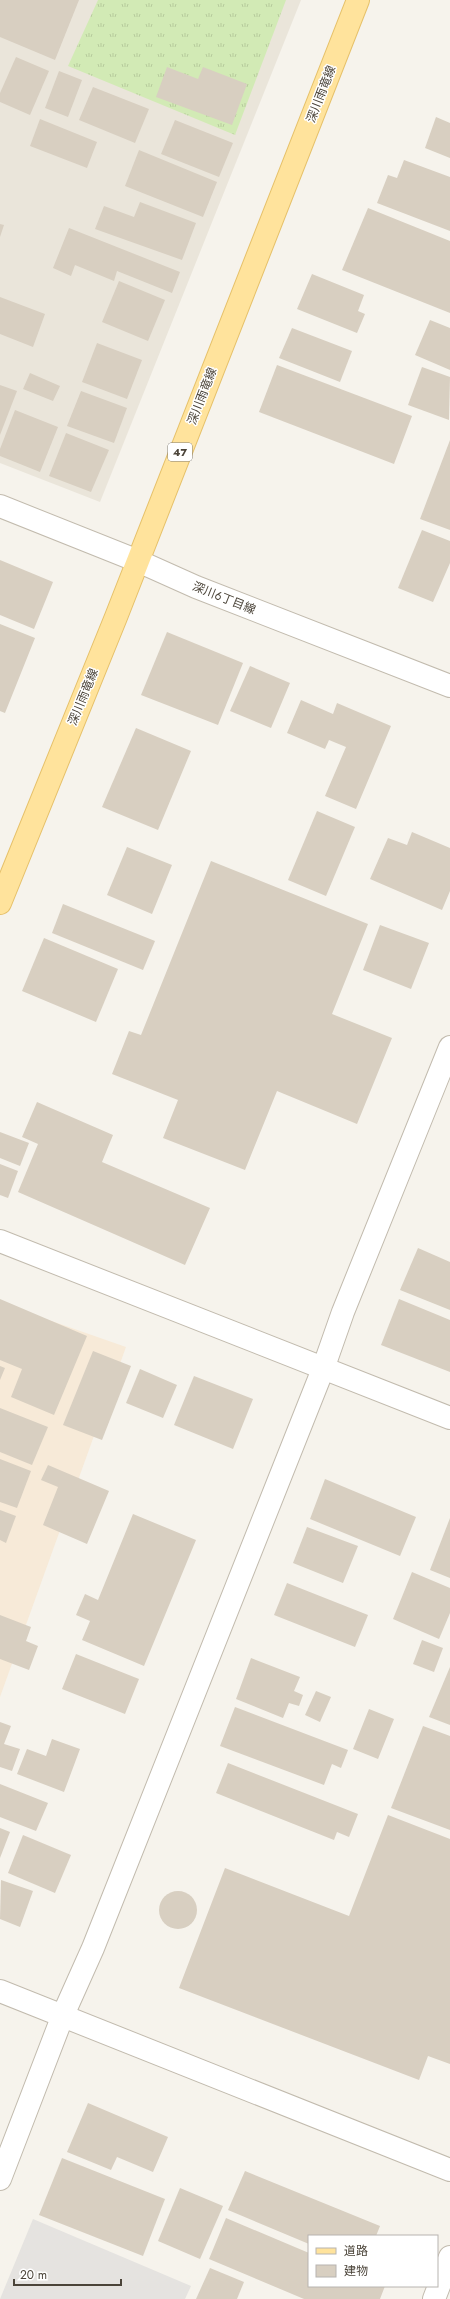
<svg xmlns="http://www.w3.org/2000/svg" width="450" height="2299" viewBox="0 0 450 2299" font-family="Jost,'Noto Sans JP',sans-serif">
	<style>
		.residential { fill: #eae5da }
		.commercial { fill: #f7ead8 }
		.grass { fill: url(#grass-tufts) }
		.parking { fill: #e5e3e0 }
		.building { fill: #d8cfc1 }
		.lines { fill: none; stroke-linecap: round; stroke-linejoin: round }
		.minor-casing { stroke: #c2bbae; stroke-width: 24 }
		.major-casing { stroke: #e6c16a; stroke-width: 24 }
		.minor { stroke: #fff; stroke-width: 22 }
		.major { stroke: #ffe39c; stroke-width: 22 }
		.labels { text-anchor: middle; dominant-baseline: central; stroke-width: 3; stroke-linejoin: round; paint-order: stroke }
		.shield { fill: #fff; stroke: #817c74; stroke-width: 1 }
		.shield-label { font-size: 11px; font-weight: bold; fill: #4b4439 }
		.street-label { font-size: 12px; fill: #4b4439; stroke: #fff }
	</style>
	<defs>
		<pattern id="grass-tufts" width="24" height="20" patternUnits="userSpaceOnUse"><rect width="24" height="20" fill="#d2eab5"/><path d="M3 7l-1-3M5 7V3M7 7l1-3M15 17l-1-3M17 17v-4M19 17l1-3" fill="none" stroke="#b6ca9c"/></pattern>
	</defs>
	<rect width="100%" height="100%" fill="#f6f3ec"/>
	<!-- residential -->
	<path class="residential" d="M0 0H301L100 502 0 463Z"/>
	<!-- commercial -->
	<path class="commercial" d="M0 1303 126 1347 0 1697Z"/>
	<!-- grass -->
	<path class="grass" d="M98 0H286L235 135 68 66Z"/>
	<!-- parking -->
	<path class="parking" d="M33 2219 191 2286 185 2299H0Z"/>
	<!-- building -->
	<g class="building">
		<path d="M0 0H79L55 60 0 37Z"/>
		<path d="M16 57 49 71 30 115 0 102V93Z"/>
		<path d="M167 67 198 79 203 67 247 84 232 125 156 97Z"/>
		<path d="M59 71 82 80 68 117 45 108Z"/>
		<path d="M93 87 149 109 135 143 79 120Z"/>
		<path d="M436 117 450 123V158L425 148Z"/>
		<path d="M40 119 97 142 87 168 30 146Z"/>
		<path d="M175 120 233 143 219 177 161 154Z"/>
		<path d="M139 150 217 182 203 217 125 186Z"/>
		<path d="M404 160 450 177V231L377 203 388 175 397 178Z"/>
		<path d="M140 202 196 223 182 260 95 229 104 206 134 217Z"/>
		<path d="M368 208 450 241V313L342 270Z"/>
		<path d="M0 224 4 225 0 237Z"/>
		<path d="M69 228 180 272 172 293 117 271 114 281 75 265 71 276 53 268Z"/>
		<path d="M312 274 364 295 358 311 365 314 357 333 297 309Z"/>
		<path d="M119 281 165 300 148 341 102 322Z"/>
		<path d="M0 297 45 314 33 347 0 334Z"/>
		<path d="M430 320 450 328V370L415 355Z"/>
		<path d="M292 328 352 351 340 382 279 358Z"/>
		<path d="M97 343 142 360 127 399 82 382Z"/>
		<path d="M277 365 412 416 394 464 259 412Z"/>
		<path d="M422 367 450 377 449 420 408 405Z"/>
		<path d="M30 373 60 386 53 401 23 389Z"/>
		<path d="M0 385 17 391 0 435Z"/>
		<path d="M81 391 127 408 114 443 67 426Z"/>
		<path d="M15 410 58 427 40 472 0 456V449Z"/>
		<path d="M66 433 109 450 91 492 49 476Z"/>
		<path d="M450 440V530L420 519Z"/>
		<path d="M422 530 450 541V563L433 602 398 588Z"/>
		<path d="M0 560 53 582 34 629 0 615Z"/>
		<path d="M0 624 35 638 5 713 0 711Z"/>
		<path d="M167 632 243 663 218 725 141 695Z"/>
		<path d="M250 666 290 683 271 728 230 711Z"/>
		<path d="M301 700 333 714 337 703 391 726 356 809 325 796 346 747 329 740 325 749 287 733Z"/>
		<path d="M136 728 191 751 158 830 102 807Z"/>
		<path d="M317 811 355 827 326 896 288 880Z"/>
		<path d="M412 832 450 848V891L442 910 370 879 388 838 407 845Z"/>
		<path d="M127 847 172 865 152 914 107 895Z"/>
		<path d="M211 861 368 924 332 1014 392 1038 357 1124 277 1091 245 1170 163 1138 178 1100 112 1074 129 1031 141 1035Z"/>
		<path d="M63 904 155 941 143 970 52 933Z"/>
		<path d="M380 925 429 943 411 989 363 970Z"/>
		<path d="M44 938 118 969 96 1022 22 991Z"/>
		<path d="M37 1102 113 1135 102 1162 210 1208 185 1265 18 1192 38 1144 22 1137Z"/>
		<path d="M0 1132 29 1143 20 1166 0 1158Z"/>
		<path d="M0 1164 18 1171 8 1198 0 1195Z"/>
		<path d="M418 1248 450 1262V1310L400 1290Z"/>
		<path d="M0 1299 87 1336 54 1415 11 1397 22 1369 0 1360Z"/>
		<path d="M399 1299 450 1320V1372L381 1345Z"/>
		<path d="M93 1351 131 1366 102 1440 63 1425Z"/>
		<path d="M0 1366 5 1368 0 1380Z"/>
		<path d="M140 1369 177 1385 163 1418 126 1403Z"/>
		<path d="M194 1376 253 1399 233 1449 174 1425Z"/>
		<path d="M0 1408 48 1427 32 1465 0 1452Z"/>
		<path d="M0 1459 31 1471 17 1508 0 1502Z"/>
		<path d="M48 1465 109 1491 87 1544 43 1525 58 1487 41 1480Z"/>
		<path d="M325 1479 416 1517 400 1556 310 1519Z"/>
		<path d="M0 1510 16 1516 6 1543 0 1540Z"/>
		<path d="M133 1514 196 1540 144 1666 82 1640 90 1621 76 1615 85 1594 98 1600Z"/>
		<path d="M450 1518V1578L430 1570Z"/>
		<path d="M307 1527 358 1546 343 1583 293 1563Z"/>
		<path d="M412 1572 450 1588V1613L439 1639 393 1619Z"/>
		<path d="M287 1583 368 1615 355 1647 274 1615Z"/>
		<path d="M0 1615 31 1627 26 1641 38 1646 29 1670 0 1659Z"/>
		<path d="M422 1640 443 1648 434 1672 413 1664Z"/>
		<path d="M76 1654 139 1679 125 1714 62 1689Z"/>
		<path d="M251 1658 300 1677 294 1691 303 1695 299 1706 289 1703 283 1718 236 1699Z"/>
		<path d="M450 1667V1725L429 1717Z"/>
		<path d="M316 1691 331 1697 320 1722 305 1715Z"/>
		<path d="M235 1707 348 1750 341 1768 332 1764 324 1785 220 1746Z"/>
		<path d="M369 1709 394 1719 378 1759 353 1749Z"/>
		<path d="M0 1722 11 1726 4 1744 20 1749 12 1771 0 1767Z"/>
		<path d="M423 1726 450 1736V1830L391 1808Z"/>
		<path d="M52 1739 80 1749 64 1792 17 1774 27 1749 46 1756Z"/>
		<path d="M228 1763 358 1814 349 1837 337 1832 334 1840 216 1793Z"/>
		<path d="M0 1784 48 1803 36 1831 0 1817Z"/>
		<path d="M388 1815 450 1839V2064L428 2056 419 2080 179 1988 225 1868 349 1916Z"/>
		<path d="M0 1828 10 1832 0 1858Z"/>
		<path d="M23 1835 71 1855 55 1893 8 1873Z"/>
		<path d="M1 1880 33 1891 20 1927 0 1919Z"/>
		<circle cx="178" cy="1910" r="19"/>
		<path d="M88 2103 168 2137 153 2172 117 2157 111 2170 67 2152Z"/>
		<path d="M62 2158 165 2199 143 2256 39 2215Z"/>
		<path d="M245 2171 380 2226 376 2236H309V2244L228 2210Z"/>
		<path d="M180 2188 223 2206 200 2259 158 2241Z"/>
		<path d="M226 2218 309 2253V2286H385L380 2299H304L209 2259Z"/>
		<path d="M210 2268 244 2282 237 2299H196Z"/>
	</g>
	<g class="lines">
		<!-- minor casing -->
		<g class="minor-casing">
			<g id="minor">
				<path d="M0 506 138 561 196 587 450 686"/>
				<path d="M0 1241 450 1418"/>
				<path d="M0 1991 450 2170"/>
				<path d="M0 2179 63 2015 93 1948 323 1369 343 1312 450 1047"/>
				<path d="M434 2299 450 2257"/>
			</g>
		</g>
		<!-- major casing -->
		<g class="major-casing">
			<path id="major" d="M0 903 116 617 358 0"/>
		</g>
		<!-- minor -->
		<use href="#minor" class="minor"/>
		<!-- major -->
		<use href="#major" class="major"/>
	</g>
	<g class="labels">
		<!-- shield labels -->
		<rect class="shield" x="168" y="443" width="24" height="18" rx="3"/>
		<g class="shield-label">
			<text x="180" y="452">47</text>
		</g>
		<!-- street labels -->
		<g class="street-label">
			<text transform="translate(321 94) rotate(-69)">深川雨竜線</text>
			<text transform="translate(202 396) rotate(-69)">深川雨竜線</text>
			<text transform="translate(224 598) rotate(22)">深川６丁目線</text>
			<text transform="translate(83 697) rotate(-68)">深川雨竜線</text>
		</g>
	</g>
	<!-- legend -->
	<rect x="308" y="2235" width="130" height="52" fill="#ffffff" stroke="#b7b4b0"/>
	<rect x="316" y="2248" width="20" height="6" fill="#ffe39c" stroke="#b7b4b0"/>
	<text x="344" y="2255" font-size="12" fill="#4b4439">道路</text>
	<rect x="316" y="2265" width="20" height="12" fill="#d8cfc1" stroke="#b7b4b0"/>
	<text x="344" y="2275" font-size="12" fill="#4b4439">建物</text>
	<!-- scale -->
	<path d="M14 2279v6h107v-6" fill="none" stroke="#4b4439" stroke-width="2"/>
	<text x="20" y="2279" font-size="12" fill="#4b4439" stroke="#ffffff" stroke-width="3" paint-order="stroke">20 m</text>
</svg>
